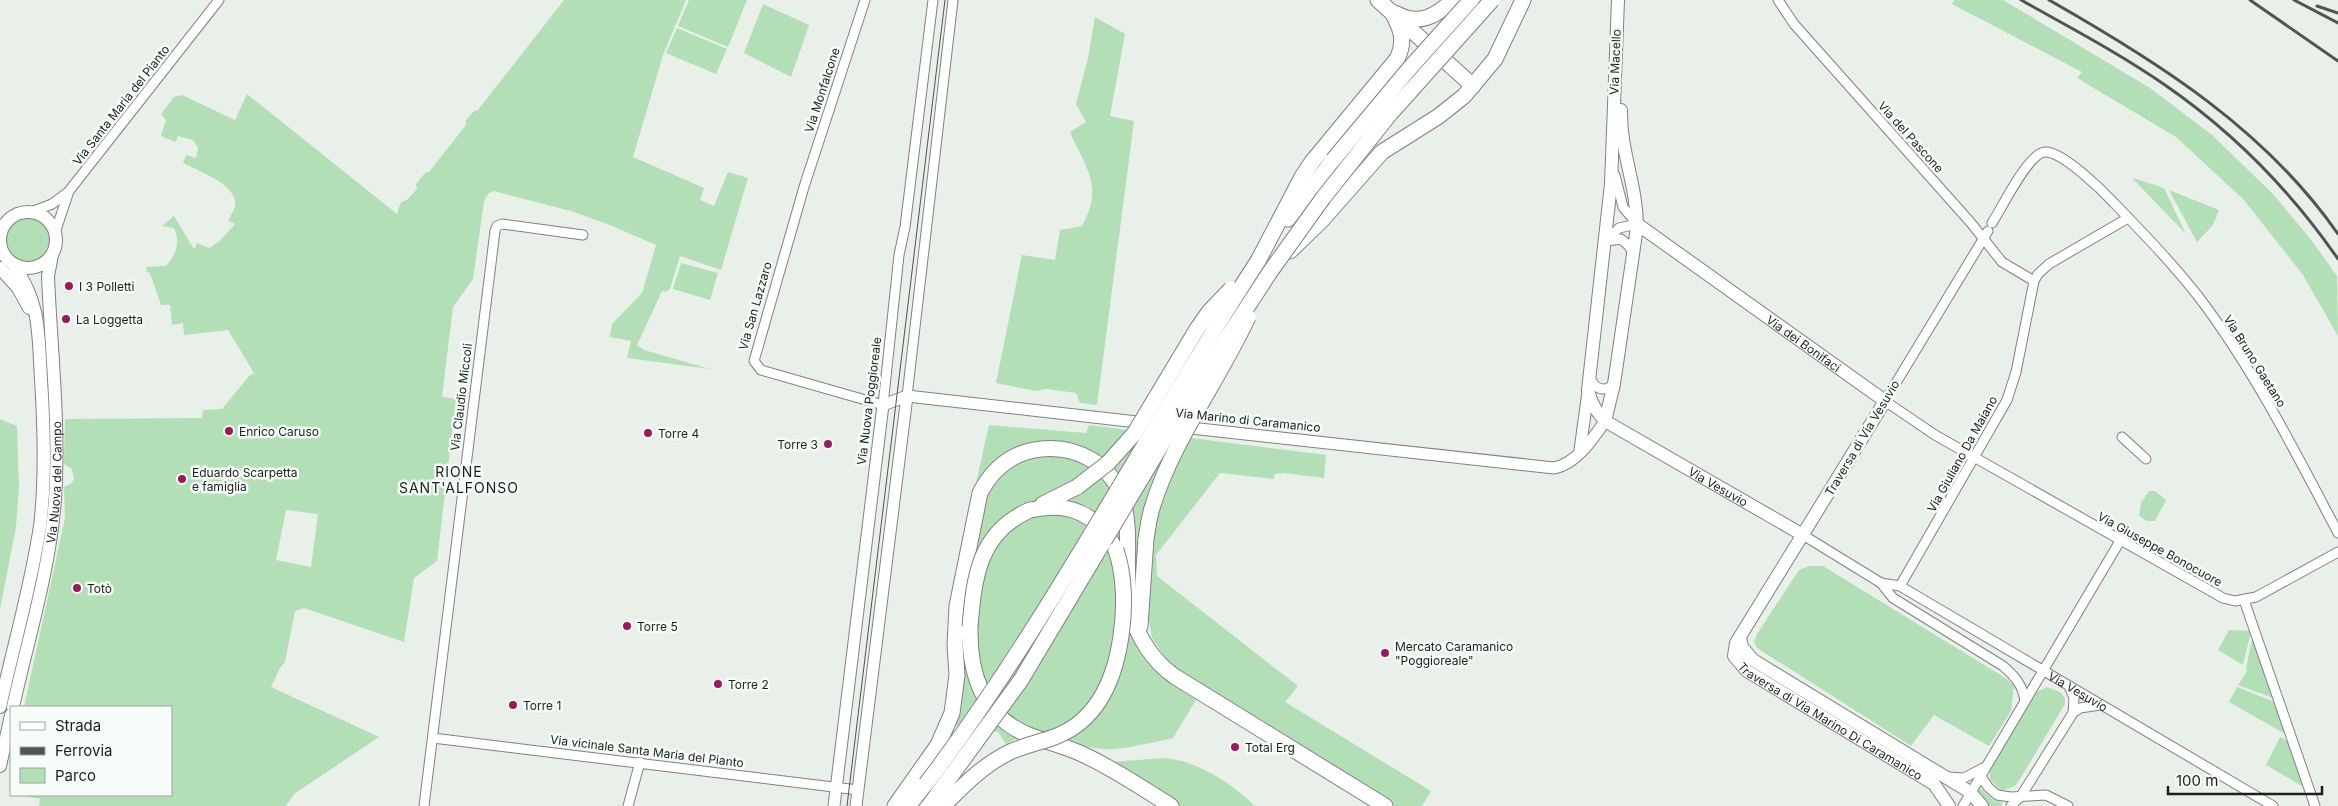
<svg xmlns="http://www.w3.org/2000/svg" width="2338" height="806" viewBox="0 0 2338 806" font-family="Inter,sans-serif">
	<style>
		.green { fill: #b2dfb6; fill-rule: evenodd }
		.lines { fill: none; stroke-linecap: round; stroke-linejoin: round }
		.street-casing { stroke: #7e837e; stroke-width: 11 }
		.secondary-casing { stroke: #7e837e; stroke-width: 13 }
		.primary-casing { stroke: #7e837e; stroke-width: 14 }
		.highway-casing { stroke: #7e837e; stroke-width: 17 }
		.street { stroke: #fff; stroke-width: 9 }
		.secondary { stroke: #fff; stroke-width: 11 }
		.primary { stroke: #fff; stroke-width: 12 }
		.highway { stroke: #fff; stroke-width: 15 }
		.tram { stroke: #515451; stroke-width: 1 }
		.rail { stroke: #515451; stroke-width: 3 }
		.highway-bridge-casing { stroke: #7e837e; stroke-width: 17; stroke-linecap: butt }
		.highway-bridge { stroke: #fff; stroke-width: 15 }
		.poi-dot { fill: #a3165c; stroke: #f6fcf7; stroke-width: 2 }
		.labels { text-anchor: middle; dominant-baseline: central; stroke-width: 5; stroke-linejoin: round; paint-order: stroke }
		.street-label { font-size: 12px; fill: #1d1f1d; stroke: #f6fcf7 }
		.poi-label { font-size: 12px; fill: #1d1f1d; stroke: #f6fcf7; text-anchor: start }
		.neighbourhood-label { font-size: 14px; letter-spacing: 1px; fill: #1d1f1d; stroke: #f6fcf7 }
	</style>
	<rect width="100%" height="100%" fill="#e9efe9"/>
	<!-- green -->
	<g class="green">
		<path d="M564 0H686L663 55 633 157 704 188 700 200 714 206 728 172 748 178 721 270 680 256 670 289 666 292 662 291 637 345 644 350 710 369 627 358 631 341 610 337 612 324 642 293 656 245 610 225 571 211 494 191 489 193 484 201 473 279 453 307 442 397 456 399 437 561 414 578 404 642 304 608 295 611 285 662 280 668 271 687 379 737 294 794 286 806H39L40 799 20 795H171V707H24L65 518 64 487 70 484 74 480 72 469 64 464 65 419 202 418 203 410 222 409 249 376 254 373 228 330 184 335 183 323 172 325 170 305H161L150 273 147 272 146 267 166 266C176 255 181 242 174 228L162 226 174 216 194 249 197 243 209 248 220 241 235 224 228 221C230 216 234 211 235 206 239 185 198 171 183 163L186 155 196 158 198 148 193 140 178 136 176 142 161 136 166 120 161 114 174 97 182 95 235 120 247 94 397 214 401 202 407 200 417 189 416 184 425 173 429 172 466 125V120L474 111 478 110ZM286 510 318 514 311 567 276 560Z"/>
		<path d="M689 0H747L728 47 678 26Z"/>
		<path d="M1954 0H2003L2150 88 2212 135 2273 194 2312 241 2337 276 2338 336 2303 275 2244 200 2176 137 2077 78 2082 72 1952 4Z"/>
		<path d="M763 4 809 25 791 77 744 53Z"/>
		<path d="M1095 17 1125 34 1110 116 1134 121 1097 405 1080 403 1076 393 1047 389 1035 391 996 383 1022 255 1055 260 1060 230 1082 226C1104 187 1086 168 1070 132L1086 122 1076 104 1088 58Z"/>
		<path d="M677 28 727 49 716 74 666 53Z"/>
		<path d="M2133 178 2164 188 2186 234 2134 180Z"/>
		<path d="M2169 190 2219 210 2213 225 2197 242Z"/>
		<circle cx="28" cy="240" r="24"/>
		<path d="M681 263 718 273 710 300 673 289Z"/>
		<path d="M0 419 17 426 19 487 16 527 0 609Z"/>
		<path d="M989 425 1086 433 1089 425 1326 455 1324 478 1285 473 1275 474 1274 479 1220 473 1156 555 1157 576 1298 686 1285 702 1431 791 1422 806H1395L1171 666 1152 638 1148 616 1137 605 1134 529 1127 491 1117 473 1096 454 1019 447 986 494C1009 466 1019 454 1058 456 1073 457 1080 460 1093 469 1145 502 1111 589 1132 638 1145 668 1169 683 1196 700L1173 738C1154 742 1135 747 1116 749 1092 752 1025 733 1008 716 987 696 977 669 965 644 970 697 974 706 1018 738L1006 744 998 732 943 724 972 501Z"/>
		<path d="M2149 491H2155L2166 500 2155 521H2147L2139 516 2141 503Z"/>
		<path d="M1809 566H1823L2007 679 2014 686 2011 711 1989 746 1934 715 1911 746 1757 648 1754 642 1757 634 1799 570Z"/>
		<path d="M2229 630 2251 631 2243 665 2218 650Z"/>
		<path d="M2253 635 2276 699 2238 685 2247 671 2246 668Z"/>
		<path d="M2047 687 2060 692 2065 698V704L2020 779 2015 786 2002 791 1990 780V768L2037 692Z"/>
		<path d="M2237 687 2277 703 2287 735 2229 702Z"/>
		<path d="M2280 737 2291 743 2305 788 2266 765Z"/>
		<path d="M1165 758C1198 761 1231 783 1255 806H1180L1110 762Z"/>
		<path d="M1980 788 1993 800 2003 803 2000 806H1987L1978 792Z"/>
	</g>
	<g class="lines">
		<!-- street casing -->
		<g class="street-casing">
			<g id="street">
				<path d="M865 0 804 187 754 361 761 370 883 405 899 255 905 227 933 0"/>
				<path d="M1778 0 1794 24 1971 223 2002 262 2034 281"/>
				<path d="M1615 175 1623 207 1637 224"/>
				<path d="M31 212 52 204 67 193"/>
				<path d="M1992 223C2002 208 2028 153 2045 152 2062 151 2102 190 2114 203 2143 233 2172 263 2198 296 2253 368 2296 453 2338 533"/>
				<path d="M1988 231 1885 401 1935 435 2223 598 2235 601 2256 597 2338 552"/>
				<path d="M55 233 69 191 219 0"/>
				<path d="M1607 241 1621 239 1629 246 1633 254"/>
				<path d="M1605 242 1619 228 1637 224"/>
				<path d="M1590 377C1594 389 1604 393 1614 384"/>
				<path d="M907 396 953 0"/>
				<path d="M2122 437 2146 459"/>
				<path d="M1803 535 1881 583 1893 598 2003 666C2015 676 2023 686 2025 701"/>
				<path id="s1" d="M1881 583 1900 586 2273 806"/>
				<path d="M1900 586 2007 400 2016 372 2034 281 2038 274 2049 264 2128 218"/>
				<path d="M2244 600 2315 806"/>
				<path d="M2073 713 2080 708 2100 705"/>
				<path d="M433 738 858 790"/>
				<path d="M1980 775 1988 787 1997 795 2011 797 2046 795 2068 806"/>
				<path d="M1948 777 1964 778 1983 768"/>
				<path d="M424 806 495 231 497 226 502 224 583 235"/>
				<path d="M628 806 640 762"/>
				<path d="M1963 806 2120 541"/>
				<path d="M2011 806 2021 796 2073 713 2074 698 2069 686"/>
			</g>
		</g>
		<!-- secondary casing -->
		<g class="secondary-casing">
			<g id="secondary">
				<path d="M1182 427 1554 468C1576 464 1593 439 1605 421"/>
				<path d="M1580 450 1588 392"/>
				<path d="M834 806 883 405 907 396 1146 423"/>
				<path d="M856 806 907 396"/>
			</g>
		</g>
		<!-- primary casing -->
		<g class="primary-casing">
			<g id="primary">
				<path id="s2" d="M1618 0 1611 184 1588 390C1591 403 1596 411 1605 421L1803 535"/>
				<circle cx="28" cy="240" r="28"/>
				<path id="s3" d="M1637 224 1885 401 1736 643 1734 656 1747 671 1934 784 1949 806"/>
				<path d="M0 268 18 288 29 308"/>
				<path d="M1605 421 1614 384 1637 227C1637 185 1620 151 1621 110"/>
				<path d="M1740 637 1742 647 1753 660 1970 792 1982 806"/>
				<path d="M0 707C13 647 31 587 40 526 46 478 44 427 41 379 38 332 41 304 13 264"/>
				<path id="s4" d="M13 707C28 639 50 569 55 499 60 425 51 350 48 276L52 255"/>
				<path d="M0 766 11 715"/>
			</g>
		</g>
		<!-- highway casing -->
		<g class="highway-casing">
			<g id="highway">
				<path d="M1378 0 1473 86"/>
				<path d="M1397 14C1419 26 1436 16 1453 0"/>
				<path d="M1288 219 1333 160"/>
				<path d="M1290 251 1322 220 1382 152 1439 116 1464 96 1495 59 1523 0"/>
				<path d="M1258 261 1302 177 1312 162 1397 59C1406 40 1401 29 1392 12"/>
				<path d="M1043 504 1077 487"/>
				<path d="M1030 510C1070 501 1097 514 1116 550"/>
				<path d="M1140 626 1146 539"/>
				<path d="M970 627C969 674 983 718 1031 736 1048 742 1065 746 1082 754 1113 768 1142 788 1171 806"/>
				<path d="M895 806 938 745 952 713 957 675 955 645 957 606 980 493C993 468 1013 452 1041 449 1059 447 1077 451 1092 460 1146 493 1119 561 1131 611 1137 637 1153 661 1174 676L1385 806"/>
				<path d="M908 806 926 784"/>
			</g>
		</g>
		<!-- street -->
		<use href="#street" class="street"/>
		<!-- secondary -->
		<use href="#secondary" class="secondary"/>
		<!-- primary -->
		<use href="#primary" class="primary"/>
		<!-- highway -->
		<use href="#highway" class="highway"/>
		<!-- tram -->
		<path class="tram" d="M847 806 945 0"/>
		<!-- rail -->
		<g class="rail">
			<path d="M2021 0C2069 27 2119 53 2165 85 2233 132 2291 191 2338 259"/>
			<path d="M2049 0C2158 62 2265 129 2338 234"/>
			<path d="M2250 0 2338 61"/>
			<path d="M2294 0 2338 23"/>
			<path d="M2317 6 2338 13"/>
		</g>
		<!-- highway-bridge casing -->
		<g class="highway-bridge-casing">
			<g id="highway-bridge">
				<path d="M1333 160 1409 69 1471 0"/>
				<path d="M1077 487 1108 463 1134 434 1197 329 1209 312 1231 289"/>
				<path d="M1146 539C1148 528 1149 516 1153 505 1173 440 1219 380 1248 317"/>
				<path d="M970 627C974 577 979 532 1030 510"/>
				<path d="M926 784C1051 619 1145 434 1258 261"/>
				<path d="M929 806 1021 680 1206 370 1270 272 1323 198 1389 115 1492 0"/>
				<path d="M943 806C964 785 983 765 1010 752 1025 745 1042 742 1057 736 1099 719 1115 678 1121 636 1125 609 1125 576 1116 550"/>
			</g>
		</g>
		<!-- highway-bridge -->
		<use href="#highway-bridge" class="highway-bridge"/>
	</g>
	<!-- markers -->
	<g class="poi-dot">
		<circle cx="69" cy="286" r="5"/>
		<circle cx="66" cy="319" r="5"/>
		<circle cx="229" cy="431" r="5"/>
		<circle cx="648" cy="433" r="5"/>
		<circle cx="828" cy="444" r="5"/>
		<circle cx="182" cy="479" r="5"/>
		<circle cx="77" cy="588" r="5"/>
		<circle cx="627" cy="626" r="5"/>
		<circle cx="1385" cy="653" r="5"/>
		<circle cx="718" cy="684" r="5"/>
		<circle cx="513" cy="705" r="5"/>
		<circle cx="1235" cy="747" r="5"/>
	</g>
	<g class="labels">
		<!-- street labels -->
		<g class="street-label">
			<text transform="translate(1615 62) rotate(-88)">Via Macello</text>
			<text transform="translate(822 90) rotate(-72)">Via Monfalcone</text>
			<text transform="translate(121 105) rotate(-52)">Via Santa Maria del Pianto</text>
			<text transform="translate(1911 137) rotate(48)">Via del Pascone</text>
			<text transform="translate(755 306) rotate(-74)">Via San Lazzaro</text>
			<text stroke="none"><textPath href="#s3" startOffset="205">Via dei Bonifaci</textPath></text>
			<text transform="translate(2255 361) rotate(58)">Via Bruno Gaetano</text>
			<text transform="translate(461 397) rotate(-83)">Via Claudio Miccoli</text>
			<text transform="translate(869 401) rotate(-83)">Via Nuova Poggioreale</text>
			<text transform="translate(1248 420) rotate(6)">Via Marino di Caramanico</text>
			<text transform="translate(1862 438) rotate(-59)">Traversa di Via Vesuvio</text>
			<text transform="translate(1962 454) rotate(-61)">Via Giuliano Da Maiano</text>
			<text stroke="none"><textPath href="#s4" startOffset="229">Via Nuova del Campo</textPath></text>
			<text stroke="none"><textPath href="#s2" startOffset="558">Via Vesuvio</textPath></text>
			<text transform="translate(2160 549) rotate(29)">Via Giuseppe Bonocuore</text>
			<text stroke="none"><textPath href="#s1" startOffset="226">Via Vesuvio</textPath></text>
			<text stroke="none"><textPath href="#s3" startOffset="719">Traversa di Via Marino Di Caramanico</textPath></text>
			<text transform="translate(647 751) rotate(7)">Via vicinale Santa Maria del Pianto</text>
		</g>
		<!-- poi labels -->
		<g class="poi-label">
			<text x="79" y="286">I 3 Polletti</text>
			<text x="76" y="319">La Loggetta</text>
			<text x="239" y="431">Enrico Caruso</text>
			<text x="658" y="433">Torre 4</text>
			<text x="818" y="444" text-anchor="end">Torre 3</text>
			<text x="192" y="472">Eduardo Scarpetta<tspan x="192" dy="14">e famiglia</tspan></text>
			<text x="87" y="588">Totò</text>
			<text x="637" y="626">Torre 5</text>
			<text x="1395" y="646">Mercato Caramanico<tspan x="1395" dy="14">"Poggioreale"</tspan></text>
			<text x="728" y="684">Torre 2</text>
			<text x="523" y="705">Torre 1</text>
			<text x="1245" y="747">Total Erg</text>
		</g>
		<!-- neighbourhood labels -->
		<g class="neighbourhood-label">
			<text x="459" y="471">RIONE<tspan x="459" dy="16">SANT'ALFONSO</tspan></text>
		</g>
	</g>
	<!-- legend -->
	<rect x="10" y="706" width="162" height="90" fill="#f6fcf7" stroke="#9fa4a0"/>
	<rect x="20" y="722" width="25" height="8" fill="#ffffff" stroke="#9fa4a0"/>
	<text x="55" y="731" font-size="15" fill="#1d1f1d">Strada</text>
	<rect x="20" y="747" width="25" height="8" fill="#515451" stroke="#9fa4a0"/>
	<text x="55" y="756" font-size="15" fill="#1d1f1d">Ferrovia</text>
	<rect x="20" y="768" width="25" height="15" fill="#b2dfb6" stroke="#9fa4a0"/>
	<text x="55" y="781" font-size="15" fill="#1d1f1d">Parco</text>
	<!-- scale -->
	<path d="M2168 786v8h154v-8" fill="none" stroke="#1d1f1d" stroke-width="2.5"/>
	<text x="2176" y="786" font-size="15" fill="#1d1f1d" stroke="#f6fcf7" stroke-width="4" paint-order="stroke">100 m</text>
</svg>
